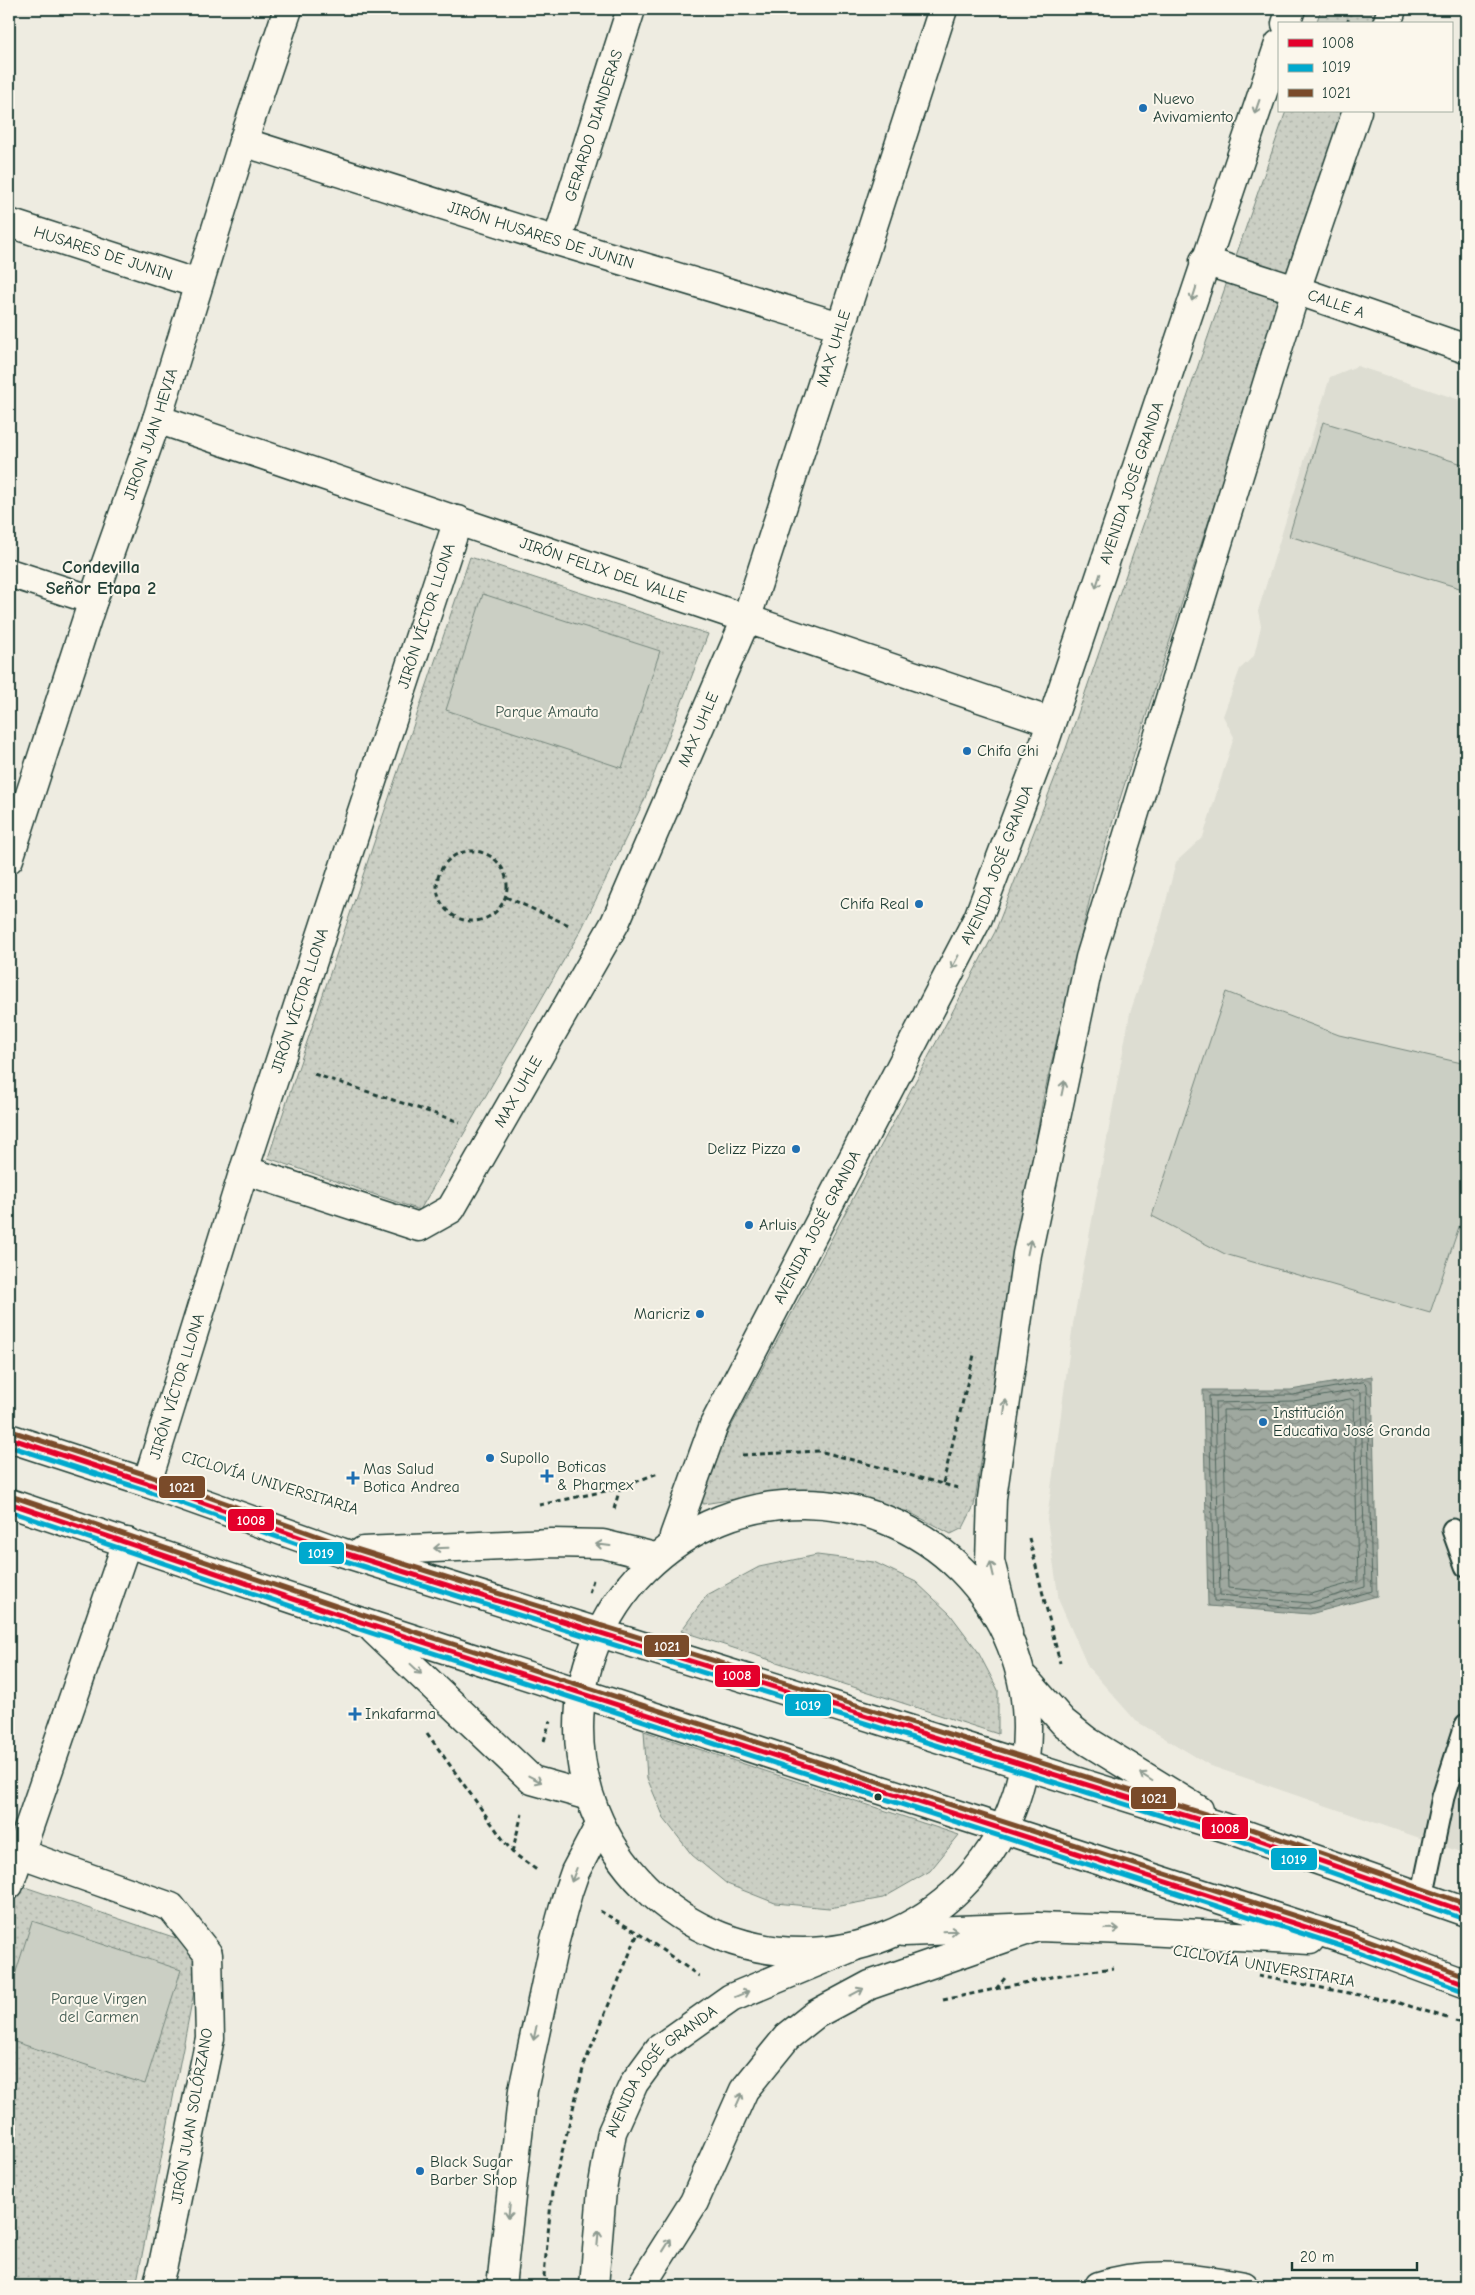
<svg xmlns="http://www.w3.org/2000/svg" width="1475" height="2295" viewBox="0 0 1475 2295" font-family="'Comic Neue',sans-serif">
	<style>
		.built { fill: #ddddd2 }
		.grass { fill: url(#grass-dots); stroke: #75867c }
		.pitch { fill: #cbcfc4; stroke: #75867c }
		.water { fill: url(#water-waves); stroke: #6c7d74 }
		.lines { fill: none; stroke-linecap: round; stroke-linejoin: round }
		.shore { stroke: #52685f; stroke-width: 1 }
		.service-casing { stroke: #1f3d34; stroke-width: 25 }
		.minor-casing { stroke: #1f3d34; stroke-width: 31 }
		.secondary-casing { stroke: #1f3d34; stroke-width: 31 }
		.primary-casing { stroke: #1f3d34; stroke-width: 31 }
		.path { stroke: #1f3d34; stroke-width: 3; stroke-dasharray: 5 4; stroke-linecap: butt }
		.service { stroke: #fbf7ec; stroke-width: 21 }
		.minor { stroke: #fbf7ec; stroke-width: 28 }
		.secondary { stroke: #fbf7ec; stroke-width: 28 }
		.primary { stroke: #fbf7ec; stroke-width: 28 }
		.bus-1-casing { stroke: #fbf7ec; stroke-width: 9 }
		.bus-2-casing { stroke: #fbf7ec; stroke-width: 9 }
		.bus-3-casing { stroke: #fbf7ec; stroke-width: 9 }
		.bus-1 { stroke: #e4002b; stroke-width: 5 }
		.bus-2 { stroke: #00a9ce; stroke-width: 5 }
		.bus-3 { stroke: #7a4b2a; stroke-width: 5 }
		.oneway { stroke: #8d9a90 }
		.poi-dot { fill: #1f6fb2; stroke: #fbf7ec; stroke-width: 2 }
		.bus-dot { fill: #1f3d34; stroke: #fbf7ec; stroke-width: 2 }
		.labels { text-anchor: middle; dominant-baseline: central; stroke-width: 4; stroke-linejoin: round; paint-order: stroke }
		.poi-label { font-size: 16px; fill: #1f3d34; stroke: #fbf7ec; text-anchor: start }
		.street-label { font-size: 16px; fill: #1f3d34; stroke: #fbf7ec }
		.park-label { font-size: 16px; fill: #415a51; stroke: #fbf7ec }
		.neighbourhood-label { font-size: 18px; font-weight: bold; fill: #1f3d34; stroke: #fbf7ec }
		.line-badge { stroke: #fbf7ec; stroke-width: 2 }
		.badge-label { font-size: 14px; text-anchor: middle; font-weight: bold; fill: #fff }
	</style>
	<defs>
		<pattern id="grass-dots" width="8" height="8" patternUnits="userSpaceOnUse" patternTransform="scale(1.25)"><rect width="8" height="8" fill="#cbcfc4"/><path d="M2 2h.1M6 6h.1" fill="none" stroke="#aeb3a9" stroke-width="1.8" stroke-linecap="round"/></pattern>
		<pattern id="water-waves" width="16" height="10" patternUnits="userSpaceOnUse" patternTransform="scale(1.25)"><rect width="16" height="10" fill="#9fa89f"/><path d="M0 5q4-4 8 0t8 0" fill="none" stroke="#818a82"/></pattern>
	</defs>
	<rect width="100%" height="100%" fill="#eeece1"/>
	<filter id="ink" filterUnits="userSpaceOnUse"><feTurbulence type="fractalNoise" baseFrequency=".02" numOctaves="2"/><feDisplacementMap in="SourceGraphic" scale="10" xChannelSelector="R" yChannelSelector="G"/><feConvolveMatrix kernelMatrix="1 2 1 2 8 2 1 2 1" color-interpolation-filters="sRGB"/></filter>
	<g filter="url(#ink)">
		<!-- built -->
		<path class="built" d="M1357 366 1466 402V1854L1211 1766 1136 1721 1088 1667 1059 1601 1047 1519 1073 1324 1130 1013 1161 921 1176 862 1203 837 1234 737 1223 716 1240 669 1254 656 1261 626 1258 611 1330 377Z"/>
		<!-- grass -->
		<g class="grass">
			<path d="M1321 9H1378L1373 24H1316Z"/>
			<path d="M1286 111H1344L1183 599 1094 881 1043 1099 995 1373 974 1506 963 1528 951 1534 909 1512 841 1494 781 1492 703 1504 702 1497 715 1457 995 932 1063 757Z"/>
			<path d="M470 557 708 634 643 803 581 930 420 1210 268 1158Z"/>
			<path d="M817 1555 874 1562 916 1582 950 1614 977 1650 998 1690V1734L681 1631 707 1595 759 1567Z"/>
			<path d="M644 1731 959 1835 930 1871 883 1898 829 1908 775 1903 727 1884 692 1855 665 1820 647 1778Z"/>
			<path d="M16 1884 188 1942 198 1971 136 2286H9V1907Z"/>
		</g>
		<!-- pitch -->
		<g class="pitch">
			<path d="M1323 422 1466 465V590L1289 536Z"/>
			<path d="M483 594 660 651 622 768 446 710Z"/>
			<path d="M1226 992 1339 1035 1466 1064V1206L1430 1313 1225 1254 1152 1216Z"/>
			<path d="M32 1921 181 1970 145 2084 9 2040V1994Z"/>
		</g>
		<!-- water -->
		<path class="water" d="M1372 1376 1377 1596 1310 1614 1208 1606 1203 1390H1291Z"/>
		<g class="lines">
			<!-- shore -->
			<g class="shore">
				<path d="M1364 1382 1367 1385 1372 1591 1310 1609 1214 1601 1209 1396 1292 1395Z"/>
				<path d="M1358 1390 1361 1392 1365 1587 1309 1603 1220 1595 1215 1403 1293 1401Z"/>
				<path d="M1351 1399 1354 1401 1358 1581 1308 1595 1228 1588 1223 1410 1294 1409Z"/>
			</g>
			<!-- service casing -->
			<g class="service-casing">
				<g id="service">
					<path d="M1453 1530 1466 1566"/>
					<path d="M1422 1897 1443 1797 1466 1725"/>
				</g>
			</g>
			<!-- minor casing -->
			<g class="minor-casing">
				<g id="minor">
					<path id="s1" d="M243 142 557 241 840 326"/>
					<path id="s2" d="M9 223 198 284"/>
					<path id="s3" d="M557 241 631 9"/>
					<path id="s4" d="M1204 261 1296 290 1466 349"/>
					<path id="s5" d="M157 419 1051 722"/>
					<path d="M9 573 93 600"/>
					<path id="s6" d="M9 859 93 600 157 419 243 142 288 9"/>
					<path id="s7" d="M244 1170 419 1227 451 1209 615 923 747 617 943 9"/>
					<path id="s8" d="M147 1483 244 1170 458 520"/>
					<path d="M19 1853 171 1907 208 1954 210 2038 163 2265 157 2286"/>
					<path d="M9 1885 127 1542"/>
					<path d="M1099 2286C1145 2270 1197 2277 1244 2286"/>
				</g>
			</g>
			<!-- secondary casing -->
			<g class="secondary-casing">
				<g id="secondary">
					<path d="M501 2286 523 2090 555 1940 568 1892 575 1872 596 1832"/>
					<path id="s9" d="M594 2286 602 2190 612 2132 634 2083 659 2049 731 1998 853 1947"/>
				</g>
			</g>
			<!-- primary casing -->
			<g class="primary-casing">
				<g id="primary">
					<path d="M1286 24 1291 9"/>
					<path d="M1387 24 1392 9"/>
					<path d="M9 1438 147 1483 341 1552 1232 1830 1466 1912"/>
					<path d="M9 1503 367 1624 1352 1942 1466 1984"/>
					<circle cx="803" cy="1728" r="224"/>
					<path id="s10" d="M674 1536 714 1425 978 918 1044 744 1279 44"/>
					<path d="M363 1551 552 1543 603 1544 651 1556"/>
					<path d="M374 1630 532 1780 582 1794"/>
					<path d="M1008 1633 990 1561 992 1498 1027 1254 1090 958 1296 290 1357 111"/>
					<path d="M1026 1680 1063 1722 1087 1741 1199 1810"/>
					<path d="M904 1932 1037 1927 1127 1930 1310 1940"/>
					<path d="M641 2286 694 2202 744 2090 787 2037 816 2014 870 1985 1037 1927"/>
				</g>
			</g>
			<!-- path -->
			<g class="path">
				<path d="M1347 24 1350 15"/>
				<circle cx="472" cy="886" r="35"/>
				<path d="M506 897 571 926"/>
				<path d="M314 1074 460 1122"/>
				<path d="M742 1455 819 1451 958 1488"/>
				<path d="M943 1483 974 1355"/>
				<path d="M539 1505 620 1488 658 1473"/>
				<path d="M614 1509 620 1488"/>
				<path d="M1029 1538 1060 1663"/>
				<path d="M589 1593 593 1580"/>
				<path d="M427 1733 512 1852 538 1871"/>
				<path d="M544 1741 550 1721"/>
				<path d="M512 1852 522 1814"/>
				<path d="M600 1911 638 1933 699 1976"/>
				<path d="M1258 1976 1397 2002 1447 2018"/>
				<path d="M996 1989 1005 1978"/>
				<path d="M943 2000 1061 1975 1114 1968"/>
				<path d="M1455 2021 1466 2024"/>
				<path d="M543 2286 552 2192 584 2065 638 1933"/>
			</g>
			<!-- service -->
			<use href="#service" class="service"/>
			<!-- minor -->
			<use href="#minor" class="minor"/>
			<!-- secondary -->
			<use href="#secondary" class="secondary"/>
			<!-- primary -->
			<use href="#primary" class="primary"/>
			<!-- bus-1 casing -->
			<g class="bus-1-casing">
				<g id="bus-1">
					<path d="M9 1438 147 1483 341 1552 1232 1830 1466 1912"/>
					<path d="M9 1503 367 1624 1352 1942 1466 1984"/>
				</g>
			</g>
			<!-- bus-2 casing -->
			<g class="bus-2-casing">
				<g id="bus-2">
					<path d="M9 1446 145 1490 339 1559 1230 1837 1464 1919"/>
					<path d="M9 1511 365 1631 1350 1949 1463 1991"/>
				</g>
			</g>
			<!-- bus-3 casing -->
			<g class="bus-3-casing">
				<g id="bus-3">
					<path d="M11 1431 150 1476 343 1545 1234 1823 1466 1904"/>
					<path d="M11 1496 369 1617 1354 1935 1466 1976"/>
				</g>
			</g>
			<!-- bus-1 -->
			<use href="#bus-1" class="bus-1"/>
			<!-- bus-2 -->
			<use href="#bus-2" class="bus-2"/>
			<!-- bus-3 -->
			<use href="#bus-3" class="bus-3"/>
		</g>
		<!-- one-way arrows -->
		<defs><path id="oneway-shaft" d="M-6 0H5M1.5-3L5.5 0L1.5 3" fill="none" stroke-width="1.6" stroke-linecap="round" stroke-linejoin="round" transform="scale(1.25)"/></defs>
		<g class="oneway">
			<use href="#oneway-shaft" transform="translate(1257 107) rotate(109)"/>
			<use href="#oneway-shaft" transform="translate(1194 294) rotate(108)"/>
			<use href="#oneway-shaft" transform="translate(1098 581) rotate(108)"/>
			<use href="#oneway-shaft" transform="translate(955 962) rotate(118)"/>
			<use href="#oneway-shaft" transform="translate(1063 1088) rotate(-78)"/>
			<use href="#oneway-shaft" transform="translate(1029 1247) rotate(-78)"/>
			<use href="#oneway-shaft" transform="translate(1005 1407) rotate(-82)"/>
			<use href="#oneway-shaft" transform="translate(603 1545) rotate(-173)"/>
			<use href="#oneway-shaft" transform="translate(441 1548) rotate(178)"/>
			<use href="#oneway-shaft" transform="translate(992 1569) rotate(-103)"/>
			<use href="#oneway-shaft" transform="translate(416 1669) rotate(43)"/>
			<use href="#oneway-shaft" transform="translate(1146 1777) rotate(-148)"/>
			<use href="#oneway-shaft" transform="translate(535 1779) rotate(27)"/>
			<use href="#oneway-shaft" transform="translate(574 1875) rotate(111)"/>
			<use href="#oneway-shaft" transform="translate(1112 1929) rotate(1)"/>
			<use href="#oneway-shaft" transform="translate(950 1931) rotate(-2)"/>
			<use href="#oneway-shaft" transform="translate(857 1992) rotate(-28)"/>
			<use href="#oneway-shaft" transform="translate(742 1994) rotate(-23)"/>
			<use href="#oneway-shaft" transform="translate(535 2033) rotate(102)"/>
			<use href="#oneway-shaft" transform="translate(739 2100) rotate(-66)"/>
			<use href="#oneway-shaft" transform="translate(509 2211) rotate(96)"/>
			<use href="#oneway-shaft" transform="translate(598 2238) rotate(-85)"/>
			<use href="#oneway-shaft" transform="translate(667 2245) rotate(-58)"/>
		</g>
	</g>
	<!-- markers -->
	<g class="poi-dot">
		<circle cx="1143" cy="108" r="5"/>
		<circle cx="967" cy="751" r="5"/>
		<circle cx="919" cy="904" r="5"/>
		<circle cx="796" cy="1149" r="5"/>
		<circle cx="749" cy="1225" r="5"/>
		<circle cx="700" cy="1314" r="5"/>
		<circle cx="1263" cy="1422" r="5"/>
		<circle cx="490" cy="1458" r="5"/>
		<path d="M544.5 1468.5h5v5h5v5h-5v5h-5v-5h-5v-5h5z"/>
		<path d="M350.5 1470.5h5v5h5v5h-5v5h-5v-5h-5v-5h5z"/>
		<path d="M352.5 1706.5h5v5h5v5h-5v5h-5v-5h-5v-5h5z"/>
		<circle cx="420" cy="2171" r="5"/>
	</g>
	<circle class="bus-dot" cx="878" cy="1797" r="4.5"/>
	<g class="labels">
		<!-- poi labels -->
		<g class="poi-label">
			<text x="1153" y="99">Nuevo<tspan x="1153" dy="18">Avivamiento</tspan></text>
			<text x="977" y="751">Chifa Chi</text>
			<text x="909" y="904" text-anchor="end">Chifa Real</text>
			<text x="786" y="1149" text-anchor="end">Delizz Pizza</text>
			<text x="759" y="1225">Arluis</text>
			<text x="690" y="1314" text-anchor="end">Maricriz</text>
			<text x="1273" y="1413">Institución<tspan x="1273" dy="18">Educativa José Granda</tspan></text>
			<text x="500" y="1458">Supollo</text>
			<text x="557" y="1467">Boticas<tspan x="557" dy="18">&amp; Pharmex</tspan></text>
			<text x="363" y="1469">Mas Salud<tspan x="363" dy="18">Botica Andrea</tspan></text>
			<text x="365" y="1714">Inkafarma</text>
			<text x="430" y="2162">Black Sugar<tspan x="430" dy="18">Barber Shop</tspan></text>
		</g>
		<!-- street labels -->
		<g class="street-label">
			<text stroke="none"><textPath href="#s3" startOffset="121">GERARDO DIANDERAS</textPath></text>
			<text stroke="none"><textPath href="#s1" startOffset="312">JIRÓN HUSARES DE JUNIN</textPath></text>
			<text stroke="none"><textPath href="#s2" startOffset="99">HUSARES DE JUNIN</textPath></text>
			<text stroke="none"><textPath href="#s4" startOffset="139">CALLE A</textPath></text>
			<text stroke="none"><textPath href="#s7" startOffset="1166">MAX UHLE</textPath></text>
			<text stroke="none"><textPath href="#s6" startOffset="448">JIRON JUAN HEVIA</textPath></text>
			<text stroke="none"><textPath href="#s10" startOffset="1151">AVENIDA JOSÉ GRANDA</textPath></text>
			<text stroke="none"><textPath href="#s5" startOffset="471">JIRÓN FELIX DEL VALLE</textPath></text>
			<text stroke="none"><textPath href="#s8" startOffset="911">JIRÓN VÍCTOR LLONA</textPath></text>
			<text stroke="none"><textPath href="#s7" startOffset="761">MAX UHLE</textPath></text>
			<text stroke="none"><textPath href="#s10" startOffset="746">AVENIDA JOSÉ GRANDA</textPath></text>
			<text stroke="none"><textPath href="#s8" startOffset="506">JIRÓN VÍCTOR LLONA</textPath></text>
			<text stroke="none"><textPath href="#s7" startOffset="356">MAX UHLE</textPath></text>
			<text stroke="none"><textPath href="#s10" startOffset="341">AVENIDA JOSÉ GRANDA</textPath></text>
			<text stroke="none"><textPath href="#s8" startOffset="101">JIRÓN VÍCTOR LLONA</textPath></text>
			<text transform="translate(270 1483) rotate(17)">CICLOVÍA UNIVERSITARIA</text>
			<text transform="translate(1264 1966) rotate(10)">CICLOVÍA UNIVERSITARIA</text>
			<text stroke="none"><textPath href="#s9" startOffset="235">AVENIDA JOSÉ GRANDA</textPath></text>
			<text transform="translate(192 2116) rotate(-80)">JIRÓN JUAN SOLÓRZANO</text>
		</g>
		<!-- park labels -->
		<g class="park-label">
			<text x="547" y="712">Parque Amauta</text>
			<text x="99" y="1999">Parque Virgen<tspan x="99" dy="18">del Carmen</tspan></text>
		</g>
		<!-- neighbourhood labels -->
		<g class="neighbourhood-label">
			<text x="101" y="567">Condevilla<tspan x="101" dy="21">Señor Etapa 2</tspan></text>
		</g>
	</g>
	<g class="line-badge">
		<rect x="158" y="1475" width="48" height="24" rx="5" fill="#7a4b2a"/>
		<rect x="227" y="1508" width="48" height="24" rx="5" fill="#e4002b"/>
		<rect x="298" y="1541" width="47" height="24" rx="5" fill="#00a9ce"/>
		<rect x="643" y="1634" width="47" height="24" rx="5" fill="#7a4b2a"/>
		<rect x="714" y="1664" width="47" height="24" rx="5" fill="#e4002b"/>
		<rect x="784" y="1693" width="48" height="24" rx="5" fill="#00a9ce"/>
		<rect x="1130" y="1786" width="47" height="24" rx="5" fill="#7a4b2a"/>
		<rect x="1201" y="1816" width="48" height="24" rx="5" fill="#e4002b"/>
		<rect x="1270" y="1847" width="48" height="24" rx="5" fill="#00a9ce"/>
	</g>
	<g class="badge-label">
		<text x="182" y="1492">1021</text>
		<text x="251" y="1525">1008</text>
		<text x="321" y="1558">1019</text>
		<text x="667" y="1651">1021</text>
		<text x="737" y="1680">1008</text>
		<text x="808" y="1710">1019</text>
		<text x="1154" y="1803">1021</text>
		<text x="1225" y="1833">1008</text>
		<text x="1294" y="1864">1019</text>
	</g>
	<!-- margin -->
	<rect width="1475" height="2295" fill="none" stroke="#fbf7ec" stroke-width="30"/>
	<rect x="15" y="15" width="1445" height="2265" fill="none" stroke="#1f3d34" stroke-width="2" filter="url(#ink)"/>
	<!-- legend -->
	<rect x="1278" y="22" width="175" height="90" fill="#fbf7ec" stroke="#a3ada2"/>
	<rect x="1288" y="39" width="25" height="8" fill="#e4002b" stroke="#a3ada2"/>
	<text x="1322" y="48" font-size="15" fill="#1f3d34">1008</text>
	<rect x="1288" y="64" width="25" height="8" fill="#00a9ce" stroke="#a3ada2"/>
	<text x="1322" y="72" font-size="15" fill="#1f3d34">1019</text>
	<rect x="1288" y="89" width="25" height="8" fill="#7a4b2a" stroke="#a3ada2"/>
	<text x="1322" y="98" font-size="15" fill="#1f3d34">1021</text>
	<!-- scale -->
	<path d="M1292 2262v8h125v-8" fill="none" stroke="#1f3d34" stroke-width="2.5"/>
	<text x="1300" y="2262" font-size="15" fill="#1f3d34" stroke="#fbf7ec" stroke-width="4" paint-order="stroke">20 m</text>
</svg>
